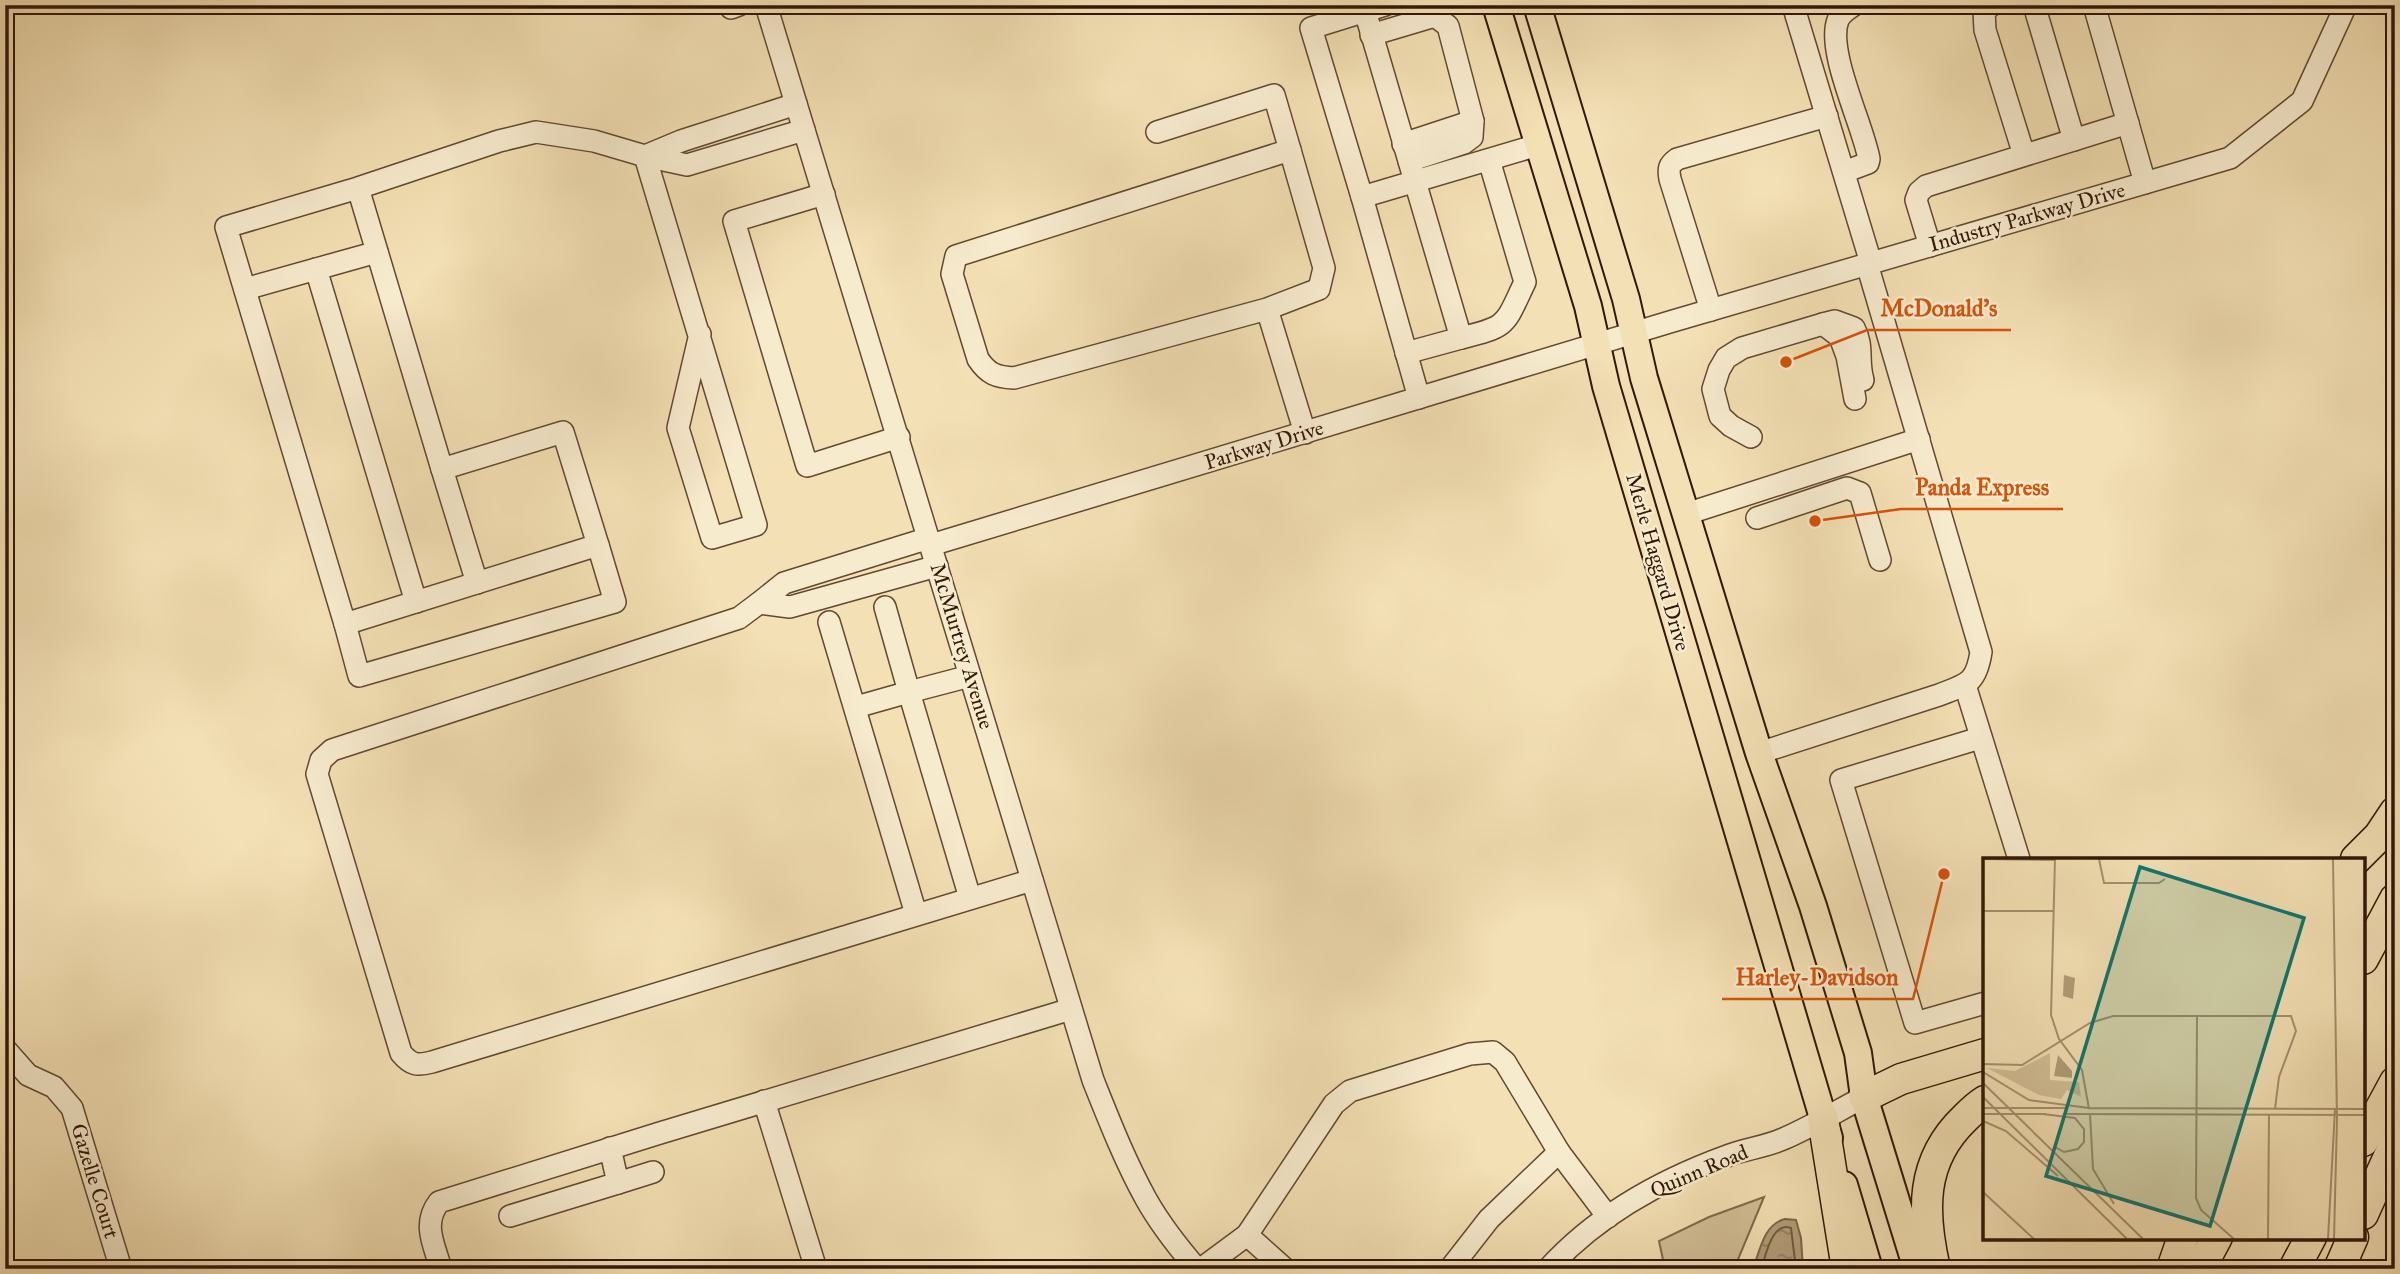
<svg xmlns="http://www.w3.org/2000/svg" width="2400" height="1274" viewBox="0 0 2400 1274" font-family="'IM FELL Great Primer',serif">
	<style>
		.grass { fill: #d2be96; stroke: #826a4d; stroke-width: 2 }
		.water { fill: url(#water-ripples); stroke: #7e674a; stroke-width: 2 }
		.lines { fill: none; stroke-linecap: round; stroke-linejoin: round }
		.shore { stroke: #725a3e; stroke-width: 2 }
		.minor-casing { stroke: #624930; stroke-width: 24 }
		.major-casing { stroke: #321704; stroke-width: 30 }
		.highway-casing { stroke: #321704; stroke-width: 33 }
		.minor { stroke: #f7ebce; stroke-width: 21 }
		.major { stroke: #f3e0b4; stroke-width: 26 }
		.highway { stroke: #f3e0b4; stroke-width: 30 }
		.labels { text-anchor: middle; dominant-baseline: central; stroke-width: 5; stroke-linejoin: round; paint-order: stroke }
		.street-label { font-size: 21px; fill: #321704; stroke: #f7ebce }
		.inset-road { fill: none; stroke: #a6906e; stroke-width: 2 }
		.view { fill: #0f766e; fill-opacity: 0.15; stroke: #0f766e; stroke-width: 3.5 }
		.inset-edge { fill: none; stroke: #321704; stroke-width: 3.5 }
		.leader { fill: none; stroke: #d6520b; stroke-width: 2.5 }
		.callout-dot { fill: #d6520b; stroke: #f7ebce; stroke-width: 2.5 }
		.callout-label { font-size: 23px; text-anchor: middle; font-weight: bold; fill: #d6520b; stroke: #f7ebce; stroke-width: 5; stroke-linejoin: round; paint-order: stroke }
	</style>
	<defs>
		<pattern id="water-ripples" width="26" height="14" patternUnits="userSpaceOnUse" patternTransform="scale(1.75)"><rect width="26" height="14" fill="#b19c78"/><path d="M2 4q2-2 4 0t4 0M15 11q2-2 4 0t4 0" fill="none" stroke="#917e60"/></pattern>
	</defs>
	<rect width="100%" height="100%" fill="#f3e0b4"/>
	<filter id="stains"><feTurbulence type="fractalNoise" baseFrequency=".00286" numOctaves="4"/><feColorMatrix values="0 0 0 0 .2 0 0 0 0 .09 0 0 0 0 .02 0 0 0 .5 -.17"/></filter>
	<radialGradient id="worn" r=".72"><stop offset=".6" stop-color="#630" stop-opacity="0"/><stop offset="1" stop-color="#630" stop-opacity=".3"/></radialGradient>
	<!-- grass -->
	<path class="grass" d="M1764 1197 1734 1269H1665L1659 1241 1709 1217Z"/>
	<!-- water -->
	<path class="water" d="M1785 1219 1796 1220 1801 1238 1803 1269H1753C1760 1250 1764 1224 1785 1219Z"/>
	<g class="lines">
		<!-- shore -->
		<path class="shore" d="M1761 1269C1766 1255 1772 1221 1791 1228L1796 1269"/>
		<!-- minor casing -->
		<g class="minor-casing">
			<g id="minor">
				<path d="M766 5 1093 1080C1109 1120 1125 1161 1146 1199 1160 1224 1178 1247 1197 1269"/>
				<path d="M1385 5 1311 28 1362 197 1538 145"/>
				<path d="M1793 5 1871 263"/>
				<path d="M1992 5 1984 11 1985 30 2024 155"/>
				<path d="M2034 5 2074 140"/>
				<path d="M2094 5 2145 183"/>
				<path d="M731 8 739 5"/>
				<path d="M1365 11 1461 338 1406 353"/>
				<path d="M1371 35 1435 16 1448 26 1473 121 1472 137 1464 143 1409 161"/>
				<path d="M796 104 681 141 645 156 687 165 804 130"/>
				<path d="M1157 132 1274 95 1290 150"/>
				<path d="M1403 144 1473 121"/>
				<path d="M1844 172 1868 163 1869 159C1863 125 1826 51 1838 20 1841 13 1848 9 1854 5"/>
				<path d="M358 188 442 469 563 432 598 545 345 624 226 227 358 188 499 141 536 132 594 141 645 156 756 525 712 538 678 428 700 334"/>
				<path d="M824 194 734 221 807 466 899 437"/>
				<path d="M1362 197 1419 398"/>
				<path d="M1930 246 1916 200 1919 192 1926 186 2128 123"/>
				<path d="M316 269 416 602"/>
				<path d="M245 289 377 252"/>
				<path d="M1267 309 1014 378C996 377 988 374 978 359L952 274 956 256 1290 150 1324 268 1319 289 1267 309 1305 433"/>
				<path d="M1711 310 1670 179C1668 168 1669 165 1677 159L1827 116"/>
				<path d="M1823 324 1835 321 1854 328C1864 347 1857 360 1863 380"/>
				<path d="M1461 338C1509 326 1504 326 1525 282L1489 160"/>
				<path d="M1751 437 1731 426 1720 416 1713 389 1719 370 1726 358 1742 348 1823 324 1840 337 1847 356 1855 399"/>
				<path d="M442 469 477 583"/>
				<path d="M1686 514 1919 439"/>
				<path d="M1757 518 1847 488 1860 493 1880 560"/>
				<path d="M929 538 784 583 759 603 790 607 937 566"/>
				<path d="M931 545 1673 321 2230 158 2302 101 2346 5"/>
				<path d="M759 603 739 618 332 750 321 760 317 774 401 1053C411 1065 417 1066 432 1062L1032 880"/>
				<path d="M829 622 916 914"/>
				<path d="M345 624 359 676 615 602 598 545"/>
				<path d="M1965 685 2019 859"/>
				<path d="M856 707 909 692 885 607"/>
				<path d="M1980 738 1841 780 1915 1023 1985 1003"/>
				<path d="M1759 753 1939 695C1967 684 1976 684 1981 652L1867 264"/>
				<path d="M970 898 909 692 970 676"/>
				<path d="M5 1049 28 1075 54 1087 72 1108 121 1269"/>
				<path d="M764 1101 816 1269"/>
				<path d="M618 1183 653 1172"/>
				<path d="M510 1216 618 1183 610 1148"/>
				<path d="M1247 1235 1285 1269"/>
				<path d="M441 1269C434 1244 422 1224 439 1202L660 1133 1071 1009"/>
				<path d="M1201 1269 1247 1235 1334 1104 1350 1091 1470 1054 1493 1052 1505 1062 1559 1152 1608 1217"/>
				<path d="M1450 1269 1489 1219 1559 1152"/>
				<path d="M1548 1269C1596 1216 1661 1180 1727 1156 1745 1149 1765 1147 1783 1139 1811 1127 1837 1111 1864 1097"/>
			</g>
		</g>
		<!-- major casing -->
		<g class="major-casing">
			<g id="major">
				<path d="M1496 5 1588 306 1606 386 1829 1138"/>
				<path d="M1537 5 1626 299 1644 378 1759 753 1813 906 1858 1053 1864 1097 1917 1269"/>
				<path d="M1844 1185 1869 1269"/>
			</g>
		</g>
		<!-- highway casing -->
		<g class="highway-casing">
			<g id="highway">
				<path d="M2356 859 2379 836 2395 812"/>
				<path d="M2363 959 2395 899"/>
				<path d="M1864 1097 1901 1079 1985 1054"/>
				<path d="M1823 1119 1847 1269"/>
				<path d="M2363 1141 2395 1082"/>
				<path d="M2363 1214 2395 1143"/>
				<path d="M1935 1269C1922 1212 1920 1161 1965 1118 1971 1112 1977 1106 1985 1101"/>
				<path d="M2172 1269 2183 1237"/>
				<path d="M2200 1269 2217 1237"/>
				<path d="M2294 1269 2311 1237"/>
				<path d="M2339 1269 2353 1237"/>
			</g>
		</g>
		<!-- minor -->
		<use href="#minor" class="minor"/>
		<!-- major -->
		<use href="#major" class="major"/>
		<!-- highway -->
		<use href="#highway" class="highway"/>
	</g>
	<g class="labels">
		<!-- street labels -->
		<g class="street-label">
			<text transform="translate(2027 217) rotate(-16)">Industry Parkway Drive</text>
			<text transform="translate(1264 445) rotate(-17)">Parkway Drive</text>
			<text transform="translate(1658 562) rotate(74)">Merle Haggard Drive</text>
			<text transform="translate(962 646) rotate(73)">McMurtrey Avenue</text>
			<text transform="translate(1699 1171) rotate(-23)">Quinn Road</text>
			<text transform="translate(95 1181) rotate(73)">Gazelle Court</text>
		</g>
	</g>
	<!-- overview -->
	<g transform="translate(1983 858)">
		<rect width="382" height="382" fill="#f3e0b4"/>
		<path d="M67 195V222L96 224 98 239 84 232 78 241 56 237 4 210 32 213Z" fill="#d2be96"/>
		<path d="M81 117 92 120 90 141 80 138ZM75 197 89 213V220L71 218Z" fill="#b19c78"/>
		<path class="inset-road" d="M0 1 72 2M72 1 68 157 76 181 99 212 106 251M116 1 121 25H176L182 21M350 1 354 261 351 381M0 53H70M214 158 213 340 218 352 251 381M0 206 39 207 107 165 130 158H308L313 173 296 219 292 251M0 214 46 242 106 250M0 225 160 381M0 239 144 381M0 250H84M105 250 382 251M0 256H63M60 256 92 260 101 271V284L95 291 81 294 72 289M84 256 382 257M107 256 110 311 131 346M0 263 23 273 75 318M0 334 51 381M285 381 286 257M345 381 352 251"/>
		<path class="view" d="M157 9 321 60 227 368 63 318Z"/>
		<rect width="382" height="382" class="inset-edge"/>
	</g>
	<!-- callouts -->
	<path class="leader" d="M1786 362L1867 330H2011M1815 521L1901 509H2063M1944 874L1913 999H1722"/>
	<g class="callout-dot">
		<circle cx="1786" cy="362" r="7"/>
		<circle cx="1815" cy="521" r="7"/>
		<circle cx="1944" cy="874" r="7"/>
	</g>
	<g class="callout-label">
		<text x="1939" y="316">McDonald's</text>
		<text x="1982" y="495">Panda Express</text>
		<text x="1817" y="985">Harley-Davidson</text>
	</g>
	<!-- margin -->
	<rect width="2400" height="1274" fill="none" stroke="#f3e0b4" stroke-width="28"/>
	<rect x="7" y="7" width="2386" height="1260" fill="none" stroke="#321704" stroke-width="3.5"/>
	<rect x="14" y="14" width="2372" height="1246" fill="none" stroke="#321704" stroke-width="2"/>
	<rect width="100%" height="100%" filter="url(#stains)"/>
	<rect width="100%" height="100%" fill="url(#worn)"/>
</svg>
